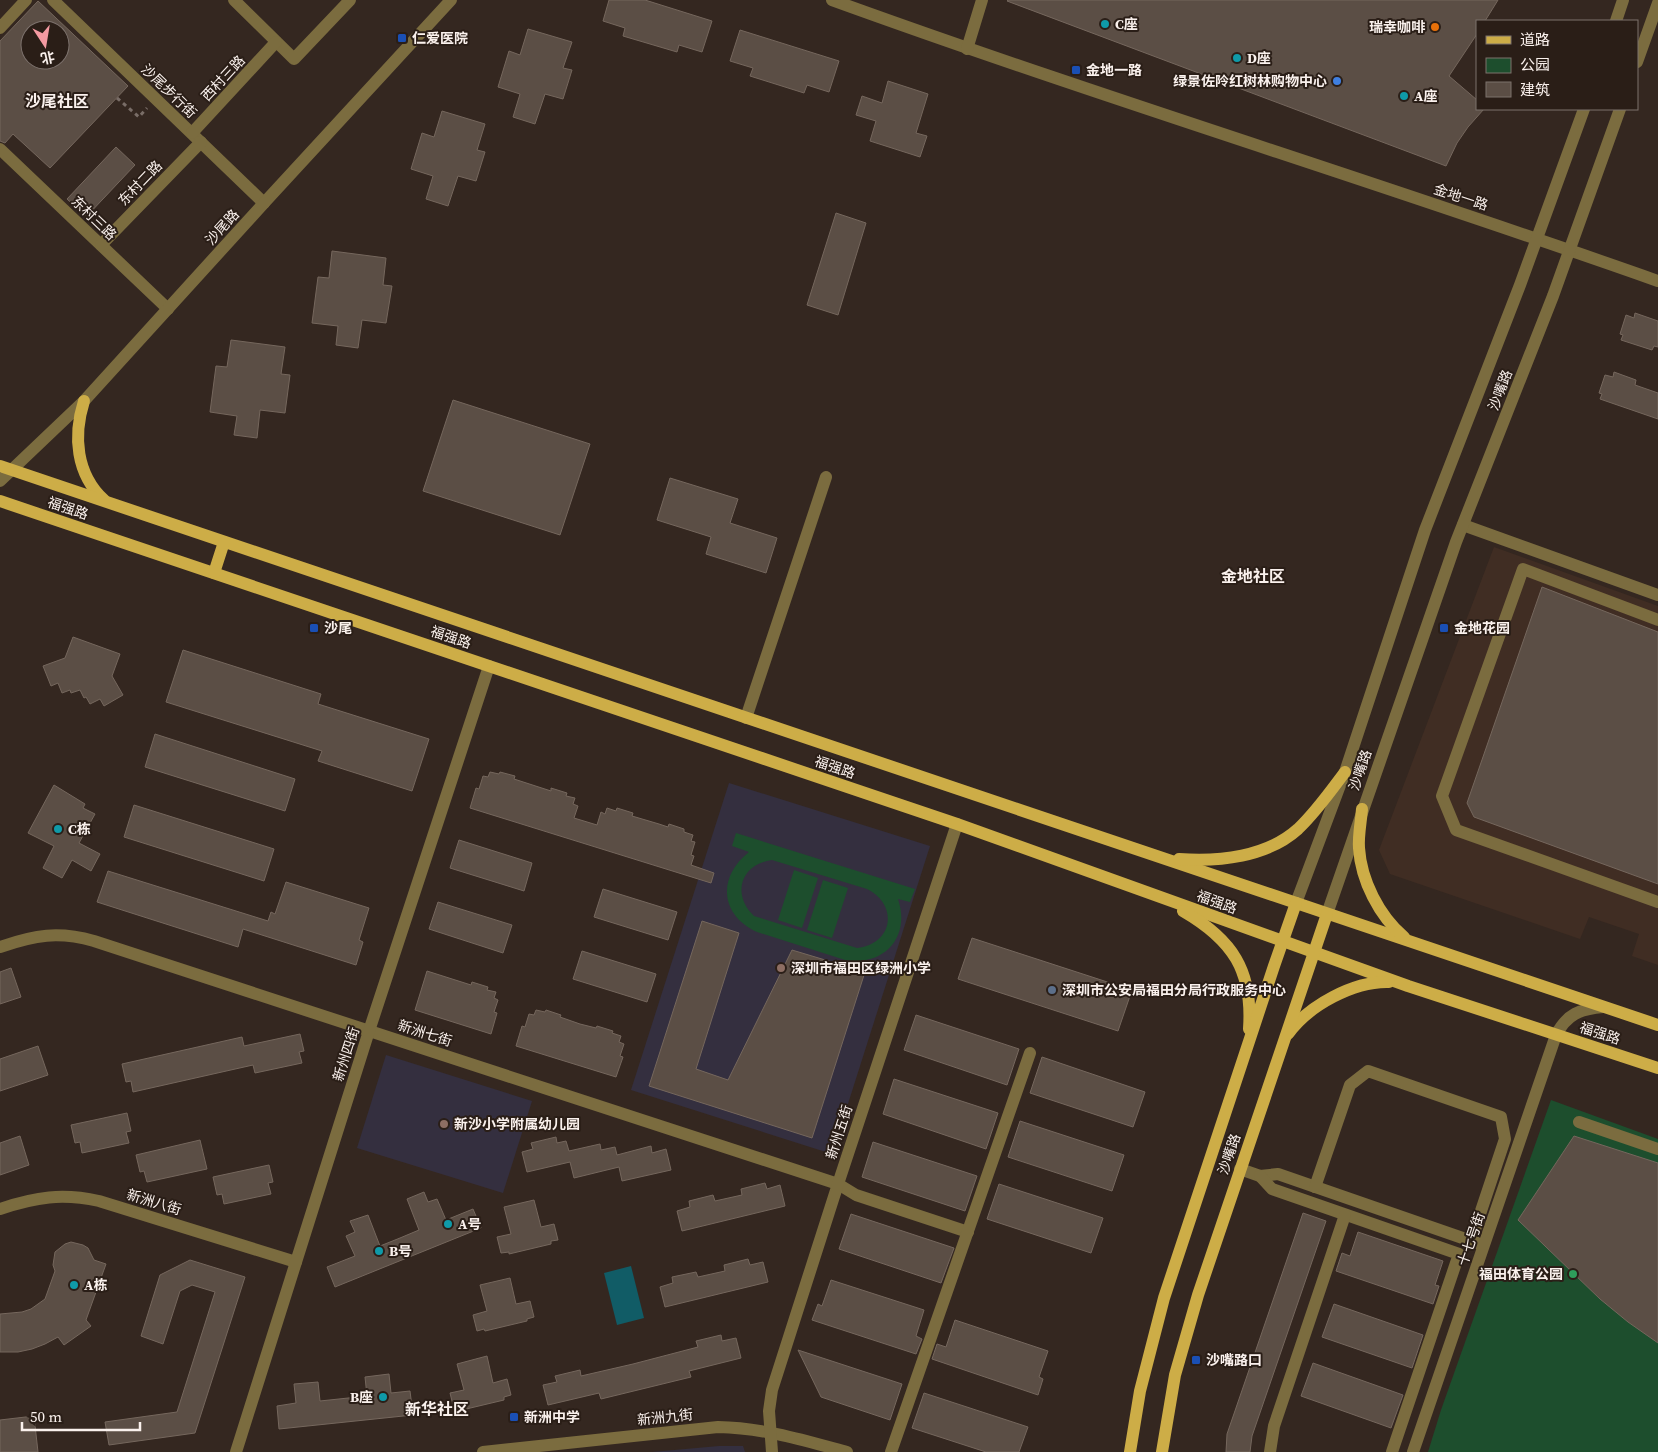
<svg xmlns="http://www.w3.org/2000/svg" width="1658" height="1452" viewBox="0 0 1658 1452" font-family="'Source Serif 4','Noto Sans SC',serif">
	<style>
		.built { fill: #402d23 }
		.education { fill: #342f3f }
		.green { fill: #1d4e2d; fill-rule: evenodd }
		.water { fill: #115c66 }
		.building { fill: #5b4e45; stroke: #75675d; fill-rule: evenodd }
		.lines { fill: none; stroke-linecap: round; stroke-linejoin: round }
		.path { stroke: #796d67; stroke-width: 3; stroke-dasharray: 4 4; stroke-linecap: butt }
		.minor { stroke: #7b6c3f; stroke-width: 12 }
		.major { stroke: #cdad47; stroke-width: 12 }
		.culture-dot { fill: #0f9aa8; stroke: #2a1e17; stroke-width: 2 }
		.food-dot { fill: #e8710a; stroke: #2a1e17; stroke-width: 2 }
		.transit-dot { fill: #1a4fb4; stroke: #2a1e17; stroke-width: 2 }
		.shop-dot { fill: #3f7fe0; stroke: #2a1e17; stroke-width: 2 }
		.education-dot { fill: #8d6e63; stroke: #2a1e17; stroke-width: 2 }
		.service-dot { fill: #5c6f8a; stroke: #2a1e17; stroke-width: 2 }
		.leisure-dot { fill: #2e9e5b; stroke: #2a1e17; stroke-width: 2 }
		.labels { text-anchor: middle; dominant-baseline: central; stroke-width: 4; stroke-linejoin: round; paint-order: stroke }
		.poi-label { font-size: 14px; font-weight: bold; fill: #faf1ed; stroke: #2a1e17; text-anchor: start }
		.street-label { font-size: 14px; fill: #faf1ed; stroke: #2a1e17 }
		.quarter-label { font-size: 16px; font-weight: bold; fill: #faf1ed; stroke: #2a1e17 }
	</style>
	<rect width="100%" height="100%" fill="#342720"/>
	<!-- built -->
	<path class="built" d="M1494 547 1658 606V965L1632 956 1639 934 1589 917 1580 939 1390 874 1379 850Z"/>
	<!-- education -->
	<g class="education">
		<path d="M729 783 930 846 832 1154 631 1090Z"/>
		<path d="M386 1055 532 1101 503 1193 357 1148Z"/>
		<path d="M719 1446H743L745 1452H652Z"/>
	</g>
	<!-- green -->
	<g class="green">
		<path d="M736 833 915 889 910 902 898 899C911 937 884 967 845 960L757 932C720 915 717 877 749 852L732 846ZM772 860 867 889C899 905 893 944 857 948L754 916C731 894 741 864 772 860Z"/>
		<path d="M794 870 818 878 802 928 778 920Z"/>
		<path d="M823 880 848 888 832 938 807 930Z"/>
		<path d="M1551 1100 1658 1139V1452H1428L1441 1410Z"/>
	</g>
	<!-- water -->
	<path class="water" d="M631 1266 644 1318 617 1325 604 1273Z"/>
	<!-- building -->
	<g class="building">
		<path d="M609 0H645L712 21 702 52 679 45 677 52 623 36 625 28 603 21Z"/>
		<path d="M1008 0H1498L1485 21H1477V34L1449 76 1477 100V109H1484L1468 127 1457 143 1446 166 1007 1Z"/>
		<path d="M38 1 128 86 50 168 13 134 5 143 0 141V41ZM30 30H60V60H30Z"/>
		<path d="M528 29 572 42 563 68 572 70 563 99 545 94 535 124 513 117 520 94 498 87 509 51 520 55Z"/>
		<path d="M740 30 839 61 829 92 807 85 804 93 750 76 753 68 730 61Z"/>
		<path d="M888 81 928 94 916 133 927 136 920 157 870 141 876 121 856 115 862 96 882 103Z"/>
		<path d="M442 111 485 124 477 150 485 152 476 181 458 176 448 206 426 199 433 176 411 169 422 133 434 137Z"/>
		<path d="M116 147 135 165 86 217 67 199Z"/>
		<path d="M836 213 866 223 838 315 807 305Z"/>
		<path d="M332 251 386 258 383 285 392 286 386 323 362 320 358 348 336 345 338 326 312 323 318 277 329 278Z"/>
		<path d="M1635 313 1658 321V347L1654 346 1652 350 1621 340 1623 335 1620 334 1626 315 1634 318Z"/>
		<path d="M231 340 285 347 281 374 290 375 285 413 260 410 257 438 234 435 237 416 210 412 216 366 227 367Z"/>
		<path d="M1614 372 1636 380 1635 385 1658 393V419L1600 399 1602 394 1599 393 1605 375 1613 377Z"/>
		<path d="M453 400 590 444 560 535 423 491Z"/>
		<path d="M670 478 738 499 730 523 777 538 766 573 706 554 711 537 657 520Z"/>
		<path d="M1542 587 1658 632V884L1474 817 1467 803Z"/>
		<path d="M73 637 120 654 112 676 123 695 104 706 100 699 90 704 86 697 84 698 80 690 71 693 70 690 62 693 58 683 51 686 43 666 65 658Z"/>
		<path d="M183 650 321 694 318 704 429 739 412 791 318 761 322 751 166 702Z"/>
		<path d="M155 734 295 779 285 811 145 767Z"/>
		<path d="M490 772 499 774 500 772 515 776 514 779 551 791V788L567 793 566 796 575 798 573 804 578 806 574 818 597 825 601 812 605 814 607 808 616 811 617 808 633 813 632 816 659 824 668 827 669 824 684 829V832L693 835 691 841 695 842 691 855 694 856 691 865 714 873 711 883 470 808 476 788 479 789 483 776 488 777Z"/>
		<path d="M54 785 85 804 83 808 95 814 79 843 100 854 91 871 72 860 62 878 43 868 54 846 28 833Z"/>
		<path d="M134 805 274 849 264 881 124 837Z"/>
		<path d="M459 840 532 863 524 891 450 868Z"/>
		<path d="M108 871 268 921 271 912 275 914 286 882 369 908 359 940 363 942 356 965 243 929 238 947 97 902Z"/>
		<path d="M603 889 677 912 668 940 594 917Z"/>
		<path d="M438 902 512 925 503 953 429 929Z"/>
		<path d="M702 921 739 933 696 1069 728 1080 792 950 865 972 812 1138 649 1086Z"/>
		<path d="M972 938 1132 990 1118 1031 958 979Z"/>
		<path d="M582 951 656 974 647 1002 573 979Z"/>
		<path d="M11 968 21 997 0 1004V972Z"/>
		<path d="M427 971 471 985 472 982 488 987 487 990 496 992 494 998 498 1000 494 1012 497 1013 491 1034 415 1010Z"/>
		<path d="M536 1010 545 1012 546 1010 561 1015 560 1017 580 1024 596 1028 597 1026 613 1031 612 1033 621 1036 619 1042 624 1044 620 1056 623 1057 616 1077 516 1046 522 1026 525 1027 529 1014 534 1015Z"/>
		<path d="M916 1015 1019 1049 1007 1085 904 1050Z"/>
		<path d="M300 1034 304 1051 299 1052 302 1063 255 1073 253 1065 133 1092 131 1081 126 1082 122 1064 242 1037 244 1046Z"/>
		<path d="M38 1046 48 1075 0 1091V1059Z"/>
		<path d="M1042 1057 1145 1092 1133 1127 1030 1093Z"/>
		<path d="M894 1079 998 1113 986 1149 883 1114Z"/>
		<path d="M127 1113 131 1131 126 1132 129 1143 82 1153 80 1142 75 1143 71 1125Z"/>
		<path d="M1020 1121 1124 1155 1112 1191 1008 1157Z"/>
		<path d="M20 1136 29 1165 0 1175V1143Z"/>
		<path d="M1574 1136 1658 1163V1343L1628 1322 1600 1299 1518 1220Z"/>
		<path d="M556 1137 557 1143 566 1141 569 1151 600 1144 601 1150 615 1147 617 1155 651 1146 652 1153 666 1149 671 1170 622 1181 619 1167 574 1178 570 1162 527 1172 522 1152 533 1149 531 1143Z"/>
		<path d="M200 1140 207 1169 147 1182 144 1171 140 1172 136 1155Z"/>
		<path d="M873 1142 977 1176 965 1211 862 1177Z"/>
		<path d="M269 1165 273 1182 268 1183 271 1194 224 1204 222 1194 217 1195 213 1177Z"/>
		<path d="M765 1183 767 1189 780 1185 785 1206 682 1231 677 1211 690 1207 689 1201 713 1195 715 1201 742 1195 741 1189Z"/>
		<path d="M999 1184 1103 1218 1091 1253 987 1219Z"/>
		<path d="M424 1192 428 1202 437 1199 446 1220 473 1209 481 1228 335 1287 327 1267 355 1256 346 1236 355 1232 350 1221 368 1215 380 1246 400 1238 419 1230 407 1199Z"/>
		<path d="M534 1200 541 1227 554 1224 558 1240 551 1241V1244L509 1254V1252L501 1253 497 1237 511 1234 504 1207Z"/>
		<path d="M1303 1213 1326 1221 1252 1436 1250 1452H1226L1227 1434Z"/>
		<path d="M851 1214 954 1248 941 1283 839 1249Z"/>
		<path d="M1358 1232 1443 1261 1435 1285 1439 1286 1433 1304 1336 1271 1342 1253 1350 1256Z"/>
		<path d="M71 1242 83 1245 88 1248 94 1260 106 1264 86 1320 91 1326 64 1345 58 1337 45 1344 32 1349 18 1352H0V1314L22 1312 31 1309 45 1299 55 1271 53 1265 55 1252 65 1244Z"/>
		<path d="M748 1259 750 1265 763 1262 768 1282 665 1307 660 1287 673 1283 672 1277 696 1272 698 1277 725 1271 724 1265Z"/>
		<path d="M190 1260 245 1277 195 1433 109 1445 105 1422 177 1412 215 1292 192 1285 180 1291 163 1344 141 1336 160 1275Z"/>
		<path d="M510 1278 516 1304 530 1301 534 1317 527 1319V1321L485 1331 484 1329 477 1331 473 1315 487 1311 480 1285Z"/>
		<path d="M831 1280 924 1310 916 1336 922 1339 916 1354 812 1320 818 1304 822 1306Z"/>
		<path d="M1334 1304 1423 1335 1412 1368 1322 1337Z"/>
		<path d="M955 1320 1048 1351 1039 1377 1043 1379 1038 1395 932 1359 937 1344 946 1347Z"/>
		<path d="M721 1335 722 1341 736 1338 741 1358 689 1371 691 1377 601 1399 599 1393 548 1405 543 1385 557 1382 555 1376 580 1370 581 1376 633 1364 698 1347 696 1341Z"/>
		<path d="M798 1350 902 1384 890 1420 821 1397Z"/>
		<path d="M487 1356 493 1383 507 1379 511 1395 504 1397V1400L462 1410 461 1408 454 1409 450 1393 464 1390 457 1364Z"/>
		<path d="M1313 1363 1403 1395 1391 1428 1301 1396Z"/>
		<path d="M389 1374 391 1393 410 1391 413 1415 279 1429 277 1406 296 1403 294 1384 318 1382 320 1401 367 1396 365 1377Z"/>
		<path d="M924 1393 1028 1427 1019 1452H986L912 1428Z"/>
		<path d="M34 1416 38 1452H0V1420Z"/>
	</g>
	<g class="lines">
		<!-- path -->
		<path class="path" d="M117 98 139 117 147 108"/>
		<!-- minor -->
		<g class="minor">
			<path d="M53 0 264 203"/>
			<path d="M234 0 294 59 350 0"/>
			<path d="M832 0C1105 99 1384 184 1658 281"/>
			<path d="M1616 21 1623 0"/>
			<path d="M0 28 26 0"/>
			<path d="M967 49 982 0"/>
			<path d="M1637 62 1658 3"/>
			<path d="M192 133 276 42"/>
			<path d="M0 149 168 309"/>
			<path d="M101 245 201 142"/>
			<path d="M0 481 84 401 264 203 451 0"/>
			<path d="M1463 525 1658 595"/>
			<path d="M1658 620 1523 569 1442 796 1456 830 1658 902"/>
			<path d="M746 718 826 477"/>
			<path d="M1296 903 1345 772 1425 530 1520 285 1584 109"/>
			<path d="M1327 914 1456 542 1553 296 1620 109"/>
			<path d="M0 947C35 935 58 931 94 941L838 1184 856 1195 968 1232"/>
			<path d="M1579 1122 1658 1149"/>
			<path d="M1240 1169 1260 1176 1278 1174 1477 1243"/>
			<path d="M1260 1176 1272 1189 1459 1254 1392 1452"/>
			<path d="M1315 1187 1350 1085 1368 1071 1501 1117 1505 1139 1471 1241"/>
			<path d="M0 1209C36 1197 62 1193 99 1201L296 1262"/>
			<path d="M236 1452 369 1031 489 666"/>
			<path d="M483 1452 718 1427C764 1428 803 1440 847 1452"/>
			<path d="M772 1452 769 1411 772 1390 838 1184 957 824"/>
			<path d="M891 1452 1030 1053"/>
			<path d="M1270 1452 1274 1426 1345 1215"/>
			<path d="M1413 1452 1556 1035C1567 1014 1580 1009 1603 1007"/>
		</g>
		<!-- major -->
		<g class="major">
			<path d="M84 401C73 436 76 474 104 500"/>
			<path d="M0 466 1658 1025"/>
			<path d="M0 501 957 824 1408 986 1658 1068"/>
			<path d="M214 573 224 542"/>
			<path d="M1362 809C1361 822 1358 836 1359 848 1361 880 1379 916 1404 937"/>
			<path d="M1179 859C1219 862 1267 857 1298 829 1316 812 1330 792 1345 772"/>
			<path d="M1183 911C1233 940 1253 971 1249 1029"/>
			<path d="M1288 1034C1309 1005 1354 981 1389 982"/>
			<path d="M1130 1452 1140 1391 1164 1298 1274 966 1296 903"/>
			<path d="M1162 1452 1175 1375 1198 1295 1327 914"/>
		</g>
	</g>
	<!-- markers -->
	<g class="culture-dot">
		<circle cx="1105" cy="24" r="5"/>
		<circle cx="1237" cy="58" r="5"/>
		<circle cx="1404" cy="96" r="5"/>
		<circle cx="58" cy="829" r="5"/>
		<circle cx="448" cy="1224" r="5"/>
		<circle cx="379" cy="1251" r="5"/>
		<circle cx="74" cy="1285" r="5"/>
		<circle cx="383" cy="1397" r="5"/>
	</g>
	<circle class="food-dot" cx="1435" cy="27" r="5"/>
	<g class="transit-dot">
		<rect x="397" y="33" width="10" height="10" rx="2.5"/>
		<rect x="1071" y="65" width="10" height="10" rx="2.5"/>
		<rect x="309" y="623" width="10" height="10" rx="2.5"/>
		<rect x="1439" y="623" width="10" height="10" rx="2.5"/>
		<rect x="1191" y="1355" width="10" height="10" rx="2.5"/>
		<rect x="509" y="1412" width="10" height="10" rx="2.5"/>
	</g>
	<circle class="shop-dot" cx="1337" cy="81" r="5"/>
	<g class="education-dot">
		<circle cx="781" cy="968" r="5"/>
		<circle cx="444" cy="1124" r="5"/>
	</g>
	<circle class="service-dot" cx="1052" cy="990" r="5"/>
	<circle class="leisure-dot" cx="1573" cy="1274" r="5"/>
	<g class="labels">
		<!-- poi labels -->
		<g class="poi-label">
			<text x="1115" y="24">C座</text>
			<text x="1425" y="27" text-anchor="end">瑞幸咖啡</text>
			<text x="412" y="38">仁爱医院</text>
			<text x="1247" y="58">D座</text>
			<text x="1086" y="70">金地一路</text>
			<text x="1327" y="81" text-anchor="end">绿景佐阾红树林购物中心</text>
			<text x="1414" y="96">A座</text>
			<text x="324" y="628">沙尾</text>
			<text x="1454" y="628">金地花园</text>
			<text x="68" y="829">C栋</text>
			<text x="791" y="968">深圳市福田区绿洲小学</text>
			<text x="1062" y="990">深圳市公安局福田分局行政服务中心</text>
			<text x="454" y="1124">新沙小学附属幼儿园</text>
			<text x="458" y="1224">A号</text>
			<text x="389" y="1251">B号</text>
			<text x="1563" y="1274" text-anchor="end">福田体育公园</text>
			<text x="84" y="1285">A栋</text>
			<text x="1206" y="1360">沙嘴路口</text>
			<text x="373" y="1397" text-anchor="end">B座</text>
			<text x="524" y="1417">新洲中学</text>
		</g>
		<!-- street labels -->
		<g class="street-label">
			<text transform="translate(223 78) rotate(-47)">西村三路</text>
			<text transform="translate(169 91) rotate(44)">沙尾步行街</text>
			<text transform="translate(140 183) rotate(-46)">东村二路</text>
			<text transform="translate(1461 197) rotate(18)">金地一路</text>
			<text transform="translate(94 218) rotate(44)">东村三路</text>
			<text transform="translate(222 227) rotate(-48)">沙尾路</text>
			<text transform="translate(1500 390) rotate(-69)">沙嘴路</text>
			<text transform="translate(68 508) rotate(19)">福强路</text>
			<text transform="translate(451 637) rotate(19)">福强路</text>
			<text transform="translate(835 767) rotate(19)">福强路</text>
			<text transform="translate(1360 770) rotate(-71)">沙嘴路</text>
			<text transform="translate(1217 902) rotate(20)">福强路</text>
			<text transform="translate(425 1033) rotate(18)">新洲七街</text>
			<text transform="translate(1600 1033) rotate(18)">福强路</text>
			<text transform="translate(346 1054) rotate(-72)">新州四街</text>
			<text transform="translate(839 1132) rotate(-72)">新州五街</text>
			<text transform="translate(1229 1154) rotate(-71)">沙嘴路</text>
			<text transform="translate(154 1202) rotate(17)">新洲八街</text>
			<text transform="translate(1471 1239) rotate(-71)">十七号街</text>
			<text transform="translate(665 1417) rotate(-6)">新洲九街</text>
		</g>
		<!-- quarter labels -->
		<g class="quarter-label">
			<text x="57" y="101">沙尾社区</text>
			<text x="1253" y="576">金地社区</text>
			<text x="437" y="1409">新华社区</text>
		</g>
	</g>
	<!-- legend -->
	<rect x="1476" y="20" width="162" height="90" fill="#2a1e17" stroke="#7d726d"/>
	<rect x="1486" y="36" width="25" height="8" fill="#cdad47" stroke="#7d726d"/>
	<text x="1520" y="45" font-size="15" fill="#faf1ed">道路</text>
	<rect x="1486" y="58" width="25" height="15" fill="#1d4e2d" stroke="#7d726d"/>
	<text x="1520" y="70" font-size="15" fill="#faf1ed">公园</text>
	<rect x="1486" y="82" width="25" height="15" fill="#5b4e45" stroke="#7d726d"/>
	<text x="1520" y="95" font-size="15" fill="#faf1ed">建筑</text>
	<!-- north arrow -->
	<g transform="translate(45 45) rotate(168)"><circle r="24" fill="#2a1e17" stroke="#7d726d"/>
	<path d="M0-4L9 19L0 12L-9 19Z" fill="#f49aa2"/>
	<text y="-8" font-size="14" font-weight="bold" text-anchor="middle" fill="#faf1ed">北</text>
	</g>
	<!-- scale -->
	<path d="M22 1422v8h118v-8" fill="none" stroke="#faf1ed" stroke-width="2.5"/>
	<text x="30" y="1422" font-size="15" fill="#faf1ed" stroke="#2a1e17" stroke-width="4" paint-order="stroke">50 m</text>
</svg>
